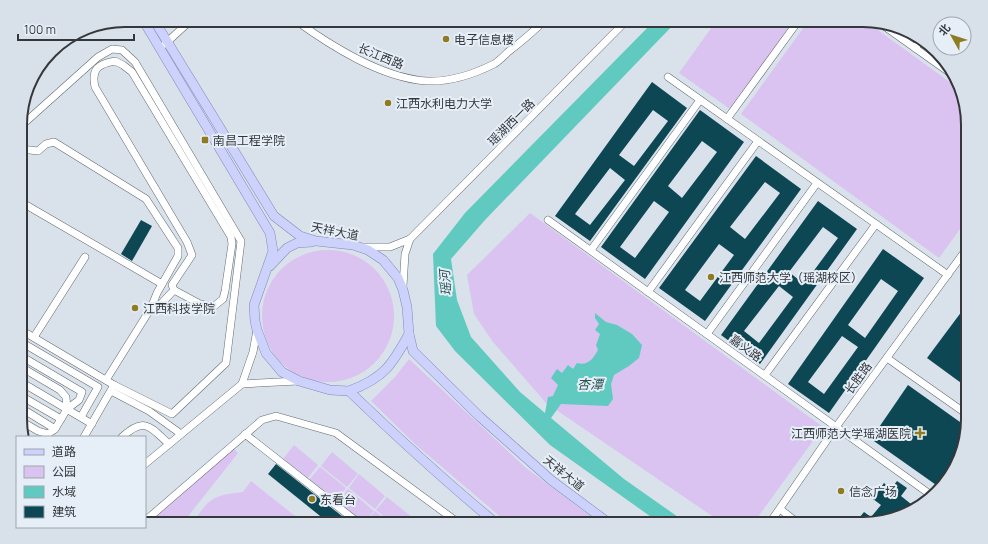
<svg xmlns="http://www.w3.org/2000/svg" width="988" height="544" viewBox="0 0 988 544" font-family="Manrope,'Noto Sans SC',sans-serif">
	<style>
		.green { fill: #dac2f1 }
		.water { fill: #60cac0 }
		.building { fill: #0e4754; fill-rule: evenodd }
		.lines { fill: none; stroke-linecap: round; stroke-linejoin: round }
		.minor-casing { stroke: #626a72; stroke-width: 8 }
		.major-casing { stroke: #8188b7; stroke-width: 10 }
		.minor { stroke: #fff; stroke-width: 7 }
		.major { stroke: #ccd2fc; stroke-width: 9 }
		.poi-dot { fill: #8f7b21; stroke: #e6eff8; stroke-width: 1.5 }
		.labels { text-anchor: middle; dominant-baseline: central; stroke-width: 4; stroke-linejoin: round; paint-order: stroke }
		.poi-label { font-size: 12px; fill: #34373b; stroke: #e6eff8; text-anchor: start }
		.street-label { font-size: 12px; fill: #34373b; stroke: #e6eff8 }
		.water-label { font-size: 13px; font-style: italic; fill: #265450; stroke: #e6eff8 }
		.rim { fill: none; stroke: #34373b; stroke-width: 2 }
	</style>
	<rect width="100%" height="100%" fill="#d9e2eb"/>
	<!-- green -->
	<g class="green">
		<path d="M717 20H794L730 109 679 73Z"/>
		<path d="M809 20H864L958 88 968 118V218L939 258 741 114Z"/>
		<path d="M530 213 823 427 755 521 718 520 546 403 493 342 474 314 467 275Z"/>
		<circle cx="328" cy="316" r="66"/>
		<path d="M409 359 526 468 601 524H509L415 444 371 401 395 377Z"/>
		<path d="M294 445 318 465 307 479 283 459Z"/>
		<path d="M232 447 238 453 182 524H145Z"/>
		<path d="M332 452 358 474 347 487 321 466Z"/>
		<path d="M320 467 346 488 335 502 309 480Z"/>
		<path d="M359 474 385 496 375 509 349 488Z"/>
		<path d="M251 481 305 524H193C208 498 214 495 243 492Z"/>
		<path d="M348 489 374 511 363 524 337 503Z"/>
		<path d="M387 497 413 518 408 524H393L376 510Z"/>
		<path d="M375 511 391 524H364Z"/>
	</g>
	<!-- water -->
	<path class="water" d="M655 20H678L485 220 451 259 457 300 471 337 520 392 545 413 548 397 553 396 558 385 551 378 557 369 562 373 568 365 573 369 577 363C588 366 593 359 598 350L596 345 600 334 595 330 599 324 595 318V313L606 322 617 325 632 334 642 345 639 358 629 366 614 375 611 384 613 399 608 406 561 404 551 418 624 479 688 524H661L550 445 455 351 436 326 433 254 465 213Z"/>
	<!-- building -->
	<g class="building">
		<path d="M652 82 687 108 590 241 555 216ZM653 110 668 121 634 166 619 155ZM610 168 625 180 590 225 575 214Z"/>
		<path d="M700 110 744 142 645 279 601 247ZM702 141 717 152 682 198 668 186ZM654 201 669 212 635 258 620 247Z"/>
		<path d="M756 156 801 189 705 321 659 288ZM765 182 780 193 745 239 730 227ZM719 244 734 255 700 301 685 290Z"/>
		<path d="M818 201 857 229 760 364 721 335ZM823 227 838 238 804 284 789 272ZM779 286 793 297 759 343 744 331Z"/>
		<path d="M141 220 152 226 132 261 121 254Z"/>
		<path d="M883 249 924 278 829 413 788 384ZM881 279 898 291 865 338 848 325ZM842 336 858 347 824 394 808 382Z"/>
		<path d="M968 303V388L927 358Z"/>
		<path d="M908 385 967 427 954 471 939 487 871 439Z"/>
		<path d="M276 464 352 524H330L268 474Z"/>
		<path d="M897 481 907 488 901 496 911 504 904 514 896 516 891 512 885 519 870 524H854L864 512 871 517 881 505 873 499 884 483 891 489Z"/>
	</g>
	<g class="lines">
		<!-- minor casing -->
		<g class="minor-casing">
			<g id="minor">
				<path d="M295 20C331 46 381 78 427 81 450 82 474 74 494 64 499 61 504 56 508 52 521 42 533 32 545 20"/>
				<path d="M884 26 953 75"/>
				<path d="M165 44 191 20"/>
				<path d="M915 48 921 40"/>
				<path d="M115 61 123 65 132 72 231 237 232 244 225 291 223 299 213 307 200 304 174 290 172 285 192 255 187 242 95 87C91 69 98 64 115 61Z"/>
				<path d="M668 77 948 275"/>
				<path d="M727 119 799 20"/>
				<path d="M21 126 98 57 112 49 122 50 135 62 241 241 226 363 172 414 114 385"/>
				<path d="M21 149 38 151 46 144 54 142 146 199 178 248V256L157 293 151 308"/>
				<path d="M21 202 162 284"/>
				<path d="M548 220 931 495"/>
				<path d="M410 239 627 20"/>
				<path d="M364 247H390L410 239 405 254 403 286"/>
				<path d="M591 250 700 100"/>
				<path d="M648 292 758 141"/>
				<path d="M21 330 114 385 84 437"/>
				<path d="M707 334 817 183"/>
				<path d="M34 337 85 257"/>
				<path d="M21 342 98 387 81 417"/>
				<path d="M21 356 82 392 79 400 67 409 55 429 48 434 38 431 21 421"/>
				<path d="M887 358 968 415"/>
				<path d="M21 367 60 390 66 397 67 409"/>
				<path d="M765 375 876 224"/>
				<path d="M106 380 151 308 159 306 174 290"/>
				<path d="M21 382 92 424"/>
				<path d="M242 384 298 381"/>
				<path d="M111 391 149 411 181 434"/>
				<path d="M21 396 61 419"/>
				<path d="M21 408 55 429"/>
				<path d="M245 434 360 524"/>
				<path d="M22 435 25 437"/>
				<path d="M122 437C145 416 150 427 169 444"/>
				<path d="M145 464 242 384 253 352 257 330"/>
				<path d="M780 509 799 524"/>
				<path d="M145 521 262 420 276 416 336 433 460 524"/>
				<path d="M769 524 836 427 968 247"/>
			</g>
		</g>
		<!-- major casing -->
		<g class="major-casing">
			<g id="major">
				<path d="M143 20 270 233 273 251 254 305 255 321 257 330 266 353 282 372 299 381 330 390 349 391C397 437 446 482 497 524"/>
				<path d="M154 20 274 216 300 236 316 241 353 245 368 250 383 260 398 278 403 290 407 307 409 334 413 351 479 416 551 480 610 524"/>
				<path d="M270 266 287 248 297 243 312 242"/>
				<path d="M349 391C384 378 392 365 409 334"/>
			</g>
		</g>
		<!-- minor -->
		<use href="#minor" class="minor"/>
		<!-- major -->
		<use href="#major" class="major"/>
	</g>
	<!-- markers -->
	<g class="poi-dot">
		<circle cx="446" cy="39" r="4"/>
		<circle cx="388" cy="103" r="4"/>
		<rect x="201" y="136" width="8" height="8" rx="2"/>
		<circle cx="711" cy="277" r="4"/>
		<circle cx="135" cy="308" r="4"/>
		<path d="M918 427h4v4h4v4h-4v4h-4v-4h-4v-4h4z"/>
		<circle cx="841" cy="491" r="4"/>
		<circle cx="312" cy="499" r="4"/>
	</g>
	<g class="labels">
		<!-- poi labels -->
		<g class="poi-label">
			<text x="454" y="39">电子信息楼</text>
			<text x="396" y="103">江西水利电力大学</text>
			<text x="213" y="140">南昌工程学院</text>
			<text x="719" y="277">江西师范大学（瑶湖校区）</text>
			<text x="143" y="308">江西科技学院</text>
			<text x="911" y="433" text-anchor="end">江西师范大学瑶湖医院</text>
			<text x="849" y="491">信念广场</text>
			<text x="320" y="499">东看台</text>
		</g>
		<!-- street labels -->
		<g class="street-label">
			<text transform="translate(381 56) rotate(22)">长江西路</text>
			<text transform="translate(511 122) rotate(-45)">瑶湖西一路</text>
			<text transform="translate(335 231) rotate(11)">天祥大道</text>
			<text transform="translate(746 348) rotate(36)">嘉义路</text>
			<text transform="translate(858 378) rotate(-54)">长胜路</text>
			<text transform="translate(564 473) rotate(39)">天祥大道</text>
		</g>
		<!-- water labels -->
		<g class="water-label">
			<text transform="translate(445 283) rotate(-94)">瑶河</text>
			<text x="590" y="384">杏潭</text>
		</g>
	</g>
	<!-- crop -->
	<path d="M0 0H988V544H0ZM125 27H863A98 98 0 0 1 961 125V419A98 98 0 0 1 863 517H125A98 98 0 0 1 27 419V125A98 98 0 0 1 125 27Z" fill="#d8e0e9" fill-rule="evenodd"/>
	<path class="rim" d="M125 27H863A98 98 0 0 1 961 125V419A98 98 0 0 1 863 517H125A98 98 0 0 1 27 419V125A98 98 0 0 1 125 27Z"/>
	<!-- legend -->
	<rect x="16" y="436" width="130" height="92" fill="#e6eff8" stroke="#9fa5ac"/>
	<rect x="24" y="449" width="20" height="6" fill="#ccd2fc" stroke="#9fa5ac"/>
	<text x="52" y="456" font-size="12" fill="#34373b">道路</text>
	<rect x="24" y="466" width="20" height="12" fill="#dac2f1" stroke="#9fa5ac"/>
	<text x="52" y="476" font-size="12" fill="#34373b">公园</text>
	<rect x="24" y="486" width="20" height="12" fill="#60cac0" stroke="#9fa5ac"/>
	<text x="52" y="496" font-size="12" fill="#34373b">水域</text>
	<rect x="24" y="506" width="20" height="12" fill="#0e4754" stroke="#9fa5ac"/>
	<text x="52" y="516" font-size="12" fill="#34373b">建筑</text>
	<!-- north arrow -->
	<g transform="translate(952 36) rotate(309)"><circle r="19" fill="#e6eff8" stroke="#9fa5ac"/>
	<path d="M0-3L7 15L0 10L-7 15Z" fill="#8f7b21"/>
	<text y="-6" font-size="11" font-weight="bold" text-anchor="middle" fill="#34373b">北</text>
	</g>
	<!-- scale -->
	<path d="M18 34v6h116v-6" fill="none" stroke="#34373b" stroke-width="2"/>
	<text x="24" y="34" font-size="12" fill="#34373b" stroke="#e6eff8" stroke-width="3" paint-order="stroke">100 m</text>
</svg>
